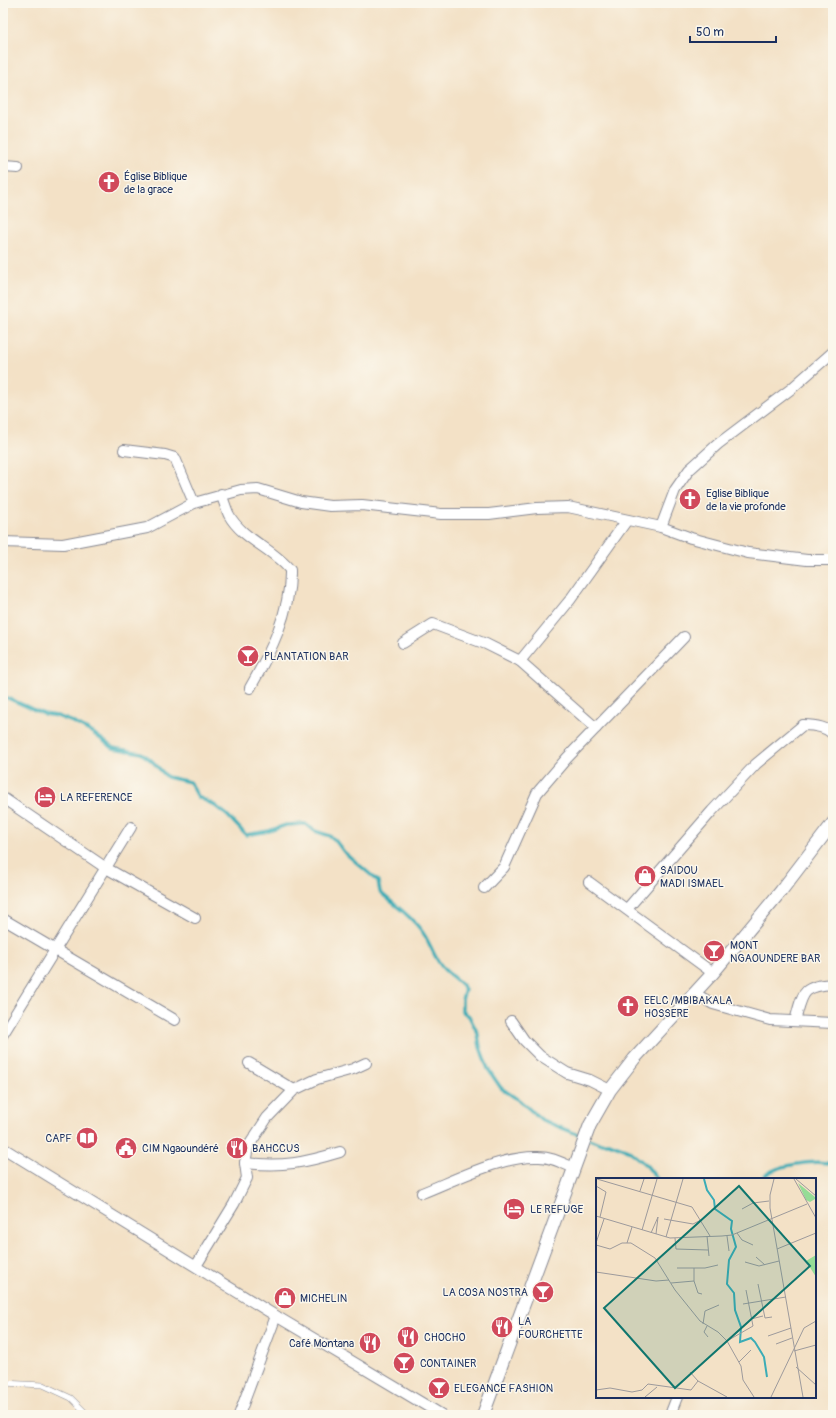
<svg xmlns="http://www.w3.org/2000/svg" width="836" height="1418" viewBox="0 0 836 1418" font-family="Pangolin,sans-serif">
	<style>
		.lines { fill: none; stroke-linecap: round; stroke-linejoin: round }
		.stream { stroke: #3bacb6; stroke-width: 3.5 }
		.service-casing { stroke: #878892; stroke-width: 6 }
		.minor-casing { stroke: #878892; stroke-width: 12 }
		.tertiary-casing { stroke: #878892; stroke-width: 14 }
		.service { stroke: #fff; stroke-width: 5 }
		.minor { stroke: #fff; stroke-width: 10 }
		.tertiary { stroke: #fff; stroke-width: 12 }
		.labels { text-anchor: middle; dominant-baseline: central; stroke-width: 3; stroke-linejoin: round; paint-order: stroke }
		.poi-label { font-size: 11px; fill: #1b2f5e; stroke: #fbf7ec; text-anchor: start }
		.inset-river { fill: none; stroke: #3bacb6; stroke-width: 2 }
		.inset-road { fill: none; stroke: #9d9a9c; stroke-width: 1 }
		.view { fill: #0f766e; fill-opacity: 0.15; stroke: #0f766e; stroke-width: 2 }
		.inset-edge { fill: none; stroke: #1b2f5e; stroke-width: 2 }
	</style>
	<rect width="100%" height="100%" fill="#fbf7ec"/>
	<filter id="ink" filterUnits="userSpaceOnUse"><feTurbulence type="fractalNoise" baseFrequency=".025" numOctaves="2"/><feDisplacementMap in="SourceGraphic" scale="8" xChannelSelector="R" yChannelSelector="G"/><feConvolveMatrix kernelMatrix="1 2 1 2 8 2 1 2 1" color-interpolation-filters="sRGB"/></filter>
	<filter id="wash" filterUnits="userSpaceOnUse"><feTurbulence type="fractalNoise" baseFrequency=".012" numOctaves="4" result="noise"/><feDisplacementMap in="SourceGraphic" scale="16" xChannelSelector="R" yChannelSelector="G"/><feGaussianBlur stdDeviation="0.9" result="paint"/><feColorMatrix in="noise" values="0 0 0 0 0 0 0 0 0 0 0 0 0 0 0 0 0 1.4 0 .05"/><feComposite in="paint" operator="in"/></filter>
	<g filter="url(#wash)">
		<rect width="100%" height="100%" fill="#f3e1c6"/>
		<g class="lines">
			<!-- stream -->
			<g class="stream">
				<path d="M3 696 44 714 57 716 73 722 93 733 113 748 141 753 152 761 167 777 190 782 198 797 214 805 227 815 246 835 269 831 286 825 305 824 315 831 330 836 335 840 344 852 378 881 380 892C394 905 409 914 421 930 430 941 433 957 443 968 450 976 459 980 465 989L462 1000V1011L469 1016 478 1034 480 1047 488 1069 501 1088 520 1101 542 1120 599 1143H609L628 1150 647 1166 657 1179"/>
				<path d="M762 1179C772 1164 816 1160 833 1164"/>
			</g>
		</g>
	</g>
	<g filter="url(#ink)">
		<g class="lines">
			<!-- service casing -->
			<g class="service-casing">
				<path id="service" d="M3 1383 43 1385 71 1398 88 1415"/>
			</g>
			<!-- minor casing -->
			<g class="minor-casing">
				<g id="minor">
					<path d="M3 167 18 168"/>
					<path d="M124 450 165 455 175 458 194 503"/>
					<path d="M221 494C224 501 226 509 229 515 242 539 274 549 290 570 291 612 270 653 250 688"/>
					<path d="M661 527 675 490 689 470 718 444 791 389 833 352"/>
					<path d="M3 542 63 544 147 528 194 503 241 490 258 489 301 502 330 506 362 505 441 514H489L537 508 568 507 661 527 691 538 748 553 807 560H833"/>
					<path d="M403 643 433 624 486 644 520 661"/>
					<path d="M596 728 520 661 570 600 627 520"/>
					<path d="M3 798 106 868 195 918"/>
					<path d="M589 882 713 973"/>
					<path d="M484 888 504 867 537 793 567 758 684 637"/>
					<path d="M627 909 712 811 756 764 803 725C813 725 826 727 833 734"/>
					<path d="M3 919 175 1020"/>
					<path d="M694 993 713 1004 770 1020 833 1023"/>
					<path d="M511 1021 524 1040 540 1056 567 1073 590 1080 610 1090"/>
					<path d="M795 1021C803 993 801 986 833 984"/>
					<path d="M3 1034 131 827"/>
					<path d="M249 1063 294 1090"/>
					<path d="M3 1148 276 1316 442 1415"/>
					<path d="M245 1163C283 1167 304 1163 340 1152"/>
					<path d="M422 1193C455 1180 503 1155 539 1157 552 1157 562 1163 574 1168"/>
					<path d="M196 1266 234 1204 247 1178 245 1163 248 1147 267 1118 294 1090 317 1079 353 1069 366 1063"/>
					<path d="M239 1415 276 1316"/>
					<path d="M670 1415 677 1397"/>
				</g>
			</g>
			<!-- tertiary casing -->
			<g class="tertiary-casing">
				<path id="tertiary" d="M483 1415 590 1125 610 1090 634 1059 713 973 781 891 833 823"/>
			</g>
			<!-- service -->
			<use href="#service" class="service"/>
			<!-- minor -->
			<use href="#minor" class="minor"/>
			<!-- tertiary -->
			<use href="#tertiary" class="tertiary"/>
		</g>
	</g>
	<!-- icons -->
	<defs>
		<g id="church-disc" transform="scale(1.15)"><circle r="9.5" fill="#d1495b" stroke="#fbf7ec"/><path d="M-1.2-6h2.4v3.5h3.3v2.4h-3.3V6h-2.4V-.1h-3.3v-2.4h3.3Z" fill="#fff"/></g>
		<g id="bar-disc" transform="scale(1.15)"><circle r="9.5" fill="#d1495b" stroke="#fbf7ec"/><path d="M-6-5H6L.8 .8V4.5H3.5V6h-7V4.5H-.8V.8Z" fill="#fff"/></g>
		<g id="hotel-disc" transform="scale(1.15)"><circle r="9.5" fill="#d1495b" stroke="#fbf7ec"/><path d="M-6-4.5h1.5V1H6V5H4.5V3h-9V5H-6ZM-4 0a1.8 1.8 0 1 1 3.6 0ZM.5 0V-2.5h3Q6-2.5 6 0Z" fill="#fff"/></g>
		<g id="shop-disc" transform="scale(1.15)"><circle r="9.5" fill="#d1495b" stroke="#fbf7ec"/><path d="M-5-2.5h2.3a2.7 3.5 0 0 1 5.4 0H5L5.5 6h-11ZM-1.5-2.5h3a1.5 2.3 0 0 0-3 0Z" fill="#fff"/></g>
		<g id="library-disc" transform="scale(1.15)"><circle r="9.5" fill="#d1495b" stroke="#fbf7ec"/><path d="M-6-4Q-3-5.5-.7-3.5V5Q-3 3-6 4ZM6-4Q3-5.5 .7-3.5V5Q3 3 6 4Z" fill="#fff"/></g>
		<g id="civic-disc" transform="scale(1.15)"><circle r="9.5" fill="#d1495b" stroke="#fbf7ec"/><path d="M-.6-6.5H3V-4.5H.6V-3L4-1V1h2V6H-6V1h2V-1L-.6-3ZM-1.2 2.5V6h2.4V2.5Z" fill="#fff"/></g>
		<g id="restaurant-disc" transform="scale(1.15)"><circle r="9.5" fill="#d1495b" stroke="#fbf7ec"/><path d="M-5-6h1v4h1v-4h1v4h1v-4h1v5L-1.5 .5V6h-2V.5L-5-1ZM5-6V6H3V1.5H1.5Q1.5-4 5-6Z" fill="#fff"/></g>
	</defs>
	<g fill-rule="evenodd">
		<use href="#church-disc" x="109" y="182"/>
		<use href="#church-disc" x="690" y="499"/>
		<use href="#bar-disc" x="248" y="656"/>
		<use href="#hotel-disc" x="45" y="797"/>
		<use href="#shop-disc" x="645" y="876"/>
		<use href="#bar-disc" x="714" y="951"/>
		<use href="#church-disc" x="628" y="1006"/>
		<use href="#library-disc" x="87" y="1138"/>
		<use href="#civic-disc" x="126" y="1148"/>
		<use href="#restaurant-disc" x="237" y="1148"/>
		<use href="#hotel-disc" x="514" y="1209"/>
		<use href="#bar-disc" x="543" y="1292"/>
		<use href="#shop-disc" x="285" y="1298"/>
		<use href="#restaurant-disc" x="502" y="1327"/>
		<use href="#restaurant-disc" x="408" y="1337"/>
		<use href="#restaurant-disc" x="370" y="1343"/>
		<use href="#bar-disc" x="404" y="1363"/>
		<use href="#bar-disc" x="439" y="1388"/>
	</g>
	<g class="labels">
		<!-- poi labels -->
		<g class="poi-label">
			<text x="124" y="176">Église Biblique<tspan x="124" dy="13">de la grace</tspan></text>
			<text x="706" y="493">Eglise Biblique<tspan x="706" dy="13">de la vie profonde</tspan></text>
			<text x="264" y="656">PLANTATION BAR</text>
			<text x="60" y="797">LA REFERENCE</text>
			<text x="660" y="870">SAIDOU<tspan x="660" dy="13">MADI ISMAEL</tspan></text>
			<text x="730" y="945">MONT<tspan x="730" dy="13">NGAOUNDERE BAR</tspan></text>
			<text x="644" y="1000">EELC /MBIBAKALA<tspan x="644" dy="13">HOSSERE</tspan></text>
			<text x="72" y="1138" text-anchor="end">CAPF</text>
			<text x="142" y="1148">CIM Ngaoundéré</text>
			<text x="252" y="1148">BAHCCUS</text>
			<text x="530" y="1209">LE REFUGE</text>
			<text x="528" y="1292" text-anchor="end">LA COSA NOSTRA</text>
			<text x="300" y="1298">MICHELIN</text>
			<text x="518" y="1321">LA<tspan x="518" dy="13">FOURCHETTE</tspan></text>
			<text x="424" y="1337">CHOCHO</text>
			<text x="354" y="1343" text-anchor="end">Café Montana</text>
			<text x="420" y="1363">CONTAINER</text>
			<text x="454" y="1388">ELEGANCE FASHION</text>
		</g>
	</g>
	<!-- overview -->
	<g transform="translate(596 1178)">
		<rect width="220" height="220" fill="#f3e1c6"/>
		<path d="M202 5 219 19V21L214 24 210 22ZM220 77V99L210 83Z" fill="#95dc96"/>
		<path class="inset-river" d="M108 1 111 12 118 22 119 31 136 43 135 51 140 69 133 82 131 106 138 115 139 132 145 149 144 164 155 160 159 164 168 179 171 199"/>
		<path class="inset-road" d="M1 1 96 29 114 58M178 1 174 17V30L207 219M198 1 220 40M200 1 220 18M0 8 10 14 4 39M44 13 48 1M146 31 157 25 173 23M0 38 74 60 126 58 136 57 211 26M68 41 97 46 105 42M46 52 61 1M55 55 62 39M141 55 146 62 157 67M60 56 62 39M111 58 113 78M131 58 133 73M70 59 87 1M79 60 80 71 112 72M0 65 8 41M31 65 36 49M0 67 14 71 26 65H35L59 80 79 112 104 143 122 154 131 163 145 188 147 202 158 219M181 71 220 55M160 79 169 87M149 84 163 88 183 83M81 90H109L122 87M0 94 60 103 73 102M98 103 102 115 106 116M75 105 98 103V90M162 106 169 140 176 139M147 126 190 119M155 141 167 138M107 146 109 133 123 127M111 148 108 154 112 159M172 158 195 150M131 163 157 148 150 112M180 166 196 160M198 173 220 167M143 184 155 172M200 189 220 207M94 194 102 203 131 219M0 212 14 210 36 214 46 212 52 206 95 212 102 203M49 219 61 209M175 219 208 150 220 143"/>
		<path class="view" d="M143 8 214 88 79 210 8 130Z"/>
		<rect width="220" height="220" class="inset-edge"/>
	</g>
	<!-- margin -->
	<rect width="836" height="1418" fill="none" stroke="#fbf7ec" stroke-width="16"/>
	<!-- scale -->
	<path d="M690 36v6h86v-6" fill="none" stroke="#1b2f5e" stroke-width="2"/>
	<text x="696" y="36" font-size="12" fill="#1b2f5e" stroke="#fbf7ec" stroke-width="3" paint-order="stroke">50 m</text>
</svg>
